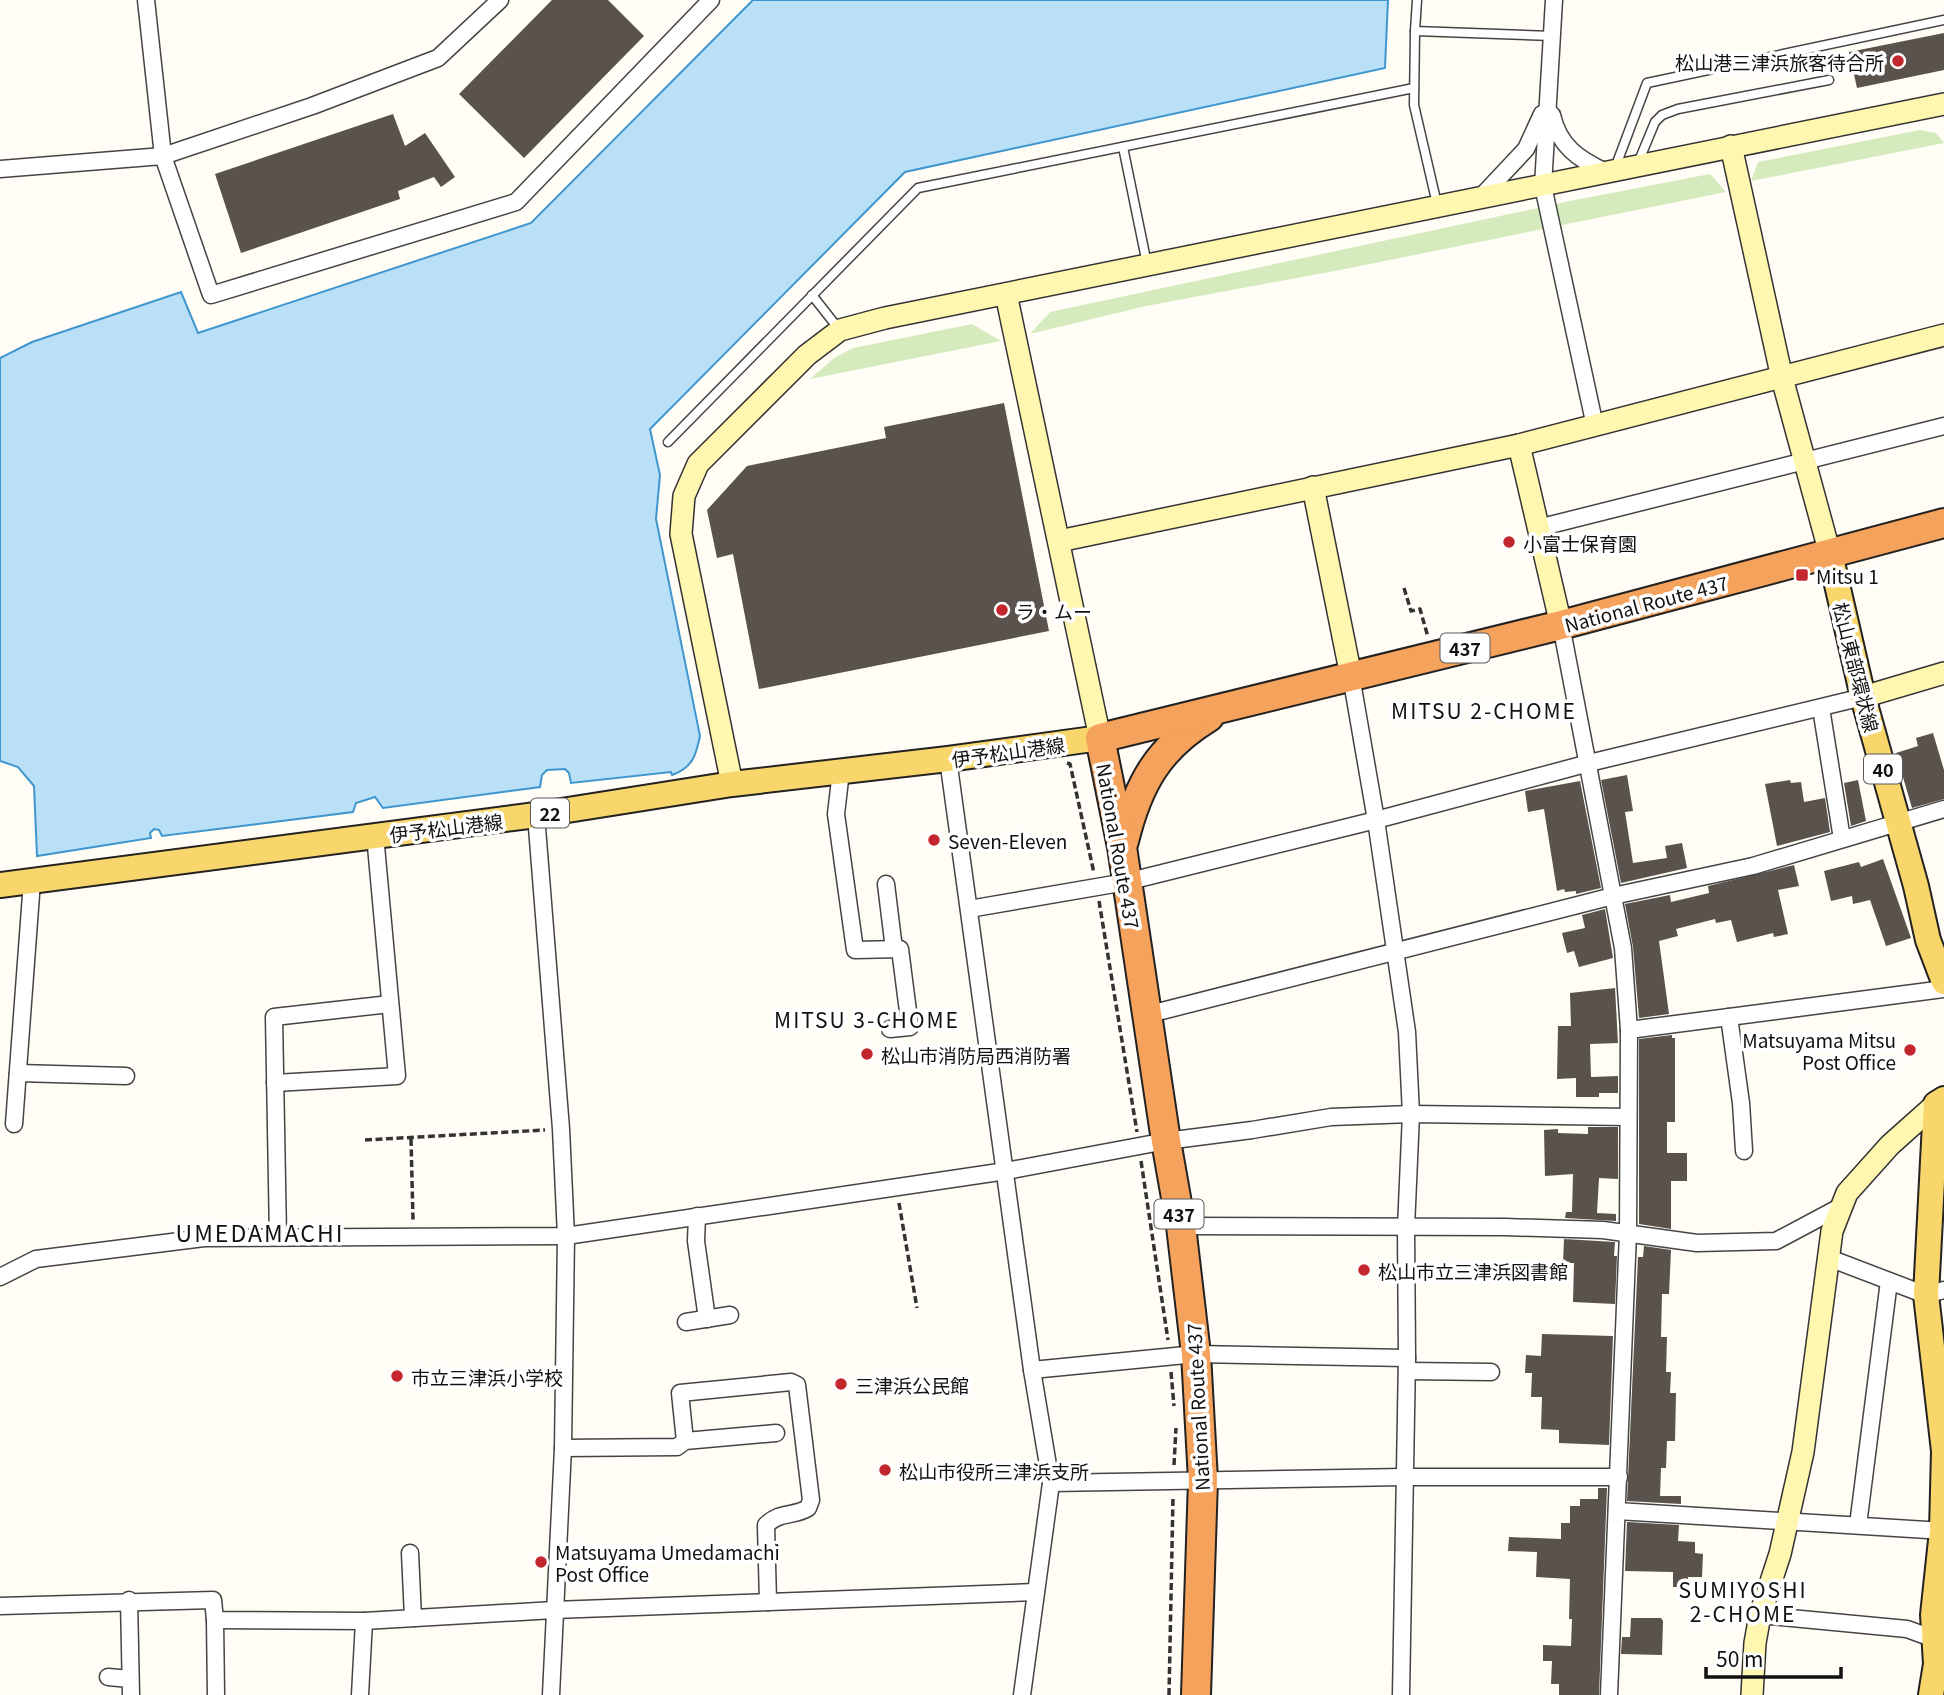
<svg xmlns="http://www.w3.org/2000/svg" width="1944" height="1695" viewBox="0 0 1944 1695" font-family="Georgia,'Noto Sans JP',serif">
	<style>
		.green { fill: #d5ebbd }
		.water { fill: #b9e0f7; stroke: #3f96cf; stroke-width: 2 }
		.building { fill: #5a524d }
		.lines { fill: none; stroke-linecap: round; stroke-linejoin: round }
		.lane-casing { stroke: #444; stroke-width: 11 }
		.street-casing { stroke: #444; stroke-width: 19 }
		.secondary-casing { stroke: #333; stroke-width: 24 }
		.primary-casing { stroke: #222; stroke-width: 28 }
		.highway-casing { stroke: #222; stroke-width: 32 }
		.path { stroke: #333; stroke-width: 3.5; stroke-dasharray: 7 3.5; stroke-linecap: butt }
		.lane { stroke: #fff; stroke-width: 8 }
		.street { stroke: #fff; stroke-width: 16 }
		.secondary { stroke: #fff6b0; stroke-width: 21 }
		.primary { stroke: #f9d66b; stroke-width: 24 }
		.highway { stroke: #f5a25d; stroke-width: 28 }
		.poi-dot { fill: #c4262e; stroke: #fff; stroke-width: 2.5 }
		.labels { text-anchor: middle; dominant-baseline: central; stroke-width: 7; stroke-linejoin: round; paint-order: stroke }
		.shield { fill: #fff; stroke: #585858; stroke-width: 2 }
		.shield-label { font-size: 18px; font-weight: bold; fill: #111 }
		.poi-label { font-size: 19px; fill: #111; stroke: #fff; text-anchor: start }
		.street-label { font-size: 19px; fill: #111; stroke: #fff }
		.neighbourhood-label { font-size: 21px; letter-spacing: 2px; fill: #111; stroke: #fff }
		.quarter-label { font-size: 23px; letter-spacing: 2px; fill: #111; stroke: #fff }
	</style>
	<rect width="100%" height="100%" fill="#fffdf5"/>
	<!-- green -->
	<g class="green">
		<path d="M1920 130 1936 133 1944 143 1751 181 1758 162Z"/>
		<path d="M1710 174 1726 192 1345 269 1146 306 1030 334 1050 312 1575 200Z"/>
		<path d="M972 324 1001 341 810 379 834 358 853 348Z"/>
	</g>
	<!-- water -->
	<path class="water" d="M753 0H1388L1385 68 905 172 650 429 660 475 656 519 700 736C696 756 692 768 672 775L671 772 571 783 569 773 565 769 547 770 542 775 540 787 383 808 375 797 356 803 353 812 162 836 159 830 154 829 150 833 151 838 37 856 34 786 18 767 0 761V358L32 342 181 292 198 333 531 223Z"/>
	<!-- building -->
	<g class="building">
		<path d="M552 0H608L644 36 524 158 459 94Z"/>
		<path d="M1944 33V70L1857 88 1849 52Z"/>
		<path d="M393 114 405 146 425 133 455 177 441 187 434 177 398 191 400 199 241 253 215 174Z"/>
		<path d="M1004 403 1049 631 759 689 733 554 717 558 707 510 747 466 886 438 884 427Z"/>
		<path d="M1933 733 1944 770V799L1912 808 1896 753 1918 746 1916 738Z"/>
		<path d="M1627 775 1633 811 1625 812 1633 863 1667 858 1665 846 1682 843 1687 868 1621 883 1601 780Z"/>
		<path d="M1790 780 1791 783 1801 782 1804 802 1825 798 1830 832 1777 846 1765 784Z"/>
		<path d="M1858 780 1866 821 1851 826 1844 783Z"/>
		<path d="M1580 781 1601 888 1576 894V891L1565 892 1564 889 1557 891 1544 809 1528 812 1525 791Z"/>
		<path d="M1883 859 1911 938 1886 946 1870 900 1853 904 1852 896 1831 901 1824 871 1859 862 1861 867Z"/>
		<path d="M1794 865 1799 886 1778 890 1788 934 1774 937 1773 933 1737 942 1731 920 1716 923 1715 919 1676 929 1678 936 1659 941 1669 1014 1639 1018 1633 947 1625 904 1670 895 1671 902 1709 893 1708 886Z"/>
		<path d="M1605 909 1613 958 1579 967 1574 951 1567 953 1562 933 1585 928 1582 915Z"/>
		<path d="M1615 988 1618 1043 1590 1044 1591 1077 1618 1076V1093H1599V1097H1576V1078L1557 1079 1558 1026H1571L1570 993Z"/>
		<path d="M1672 1035V1038H1675V1122H1667V1153H1687V1181H1671V1229L1639 1224V1039Z"/>
		<path d="M1588 1127H1618V1179L1599 1178 1597 1213 1616 1214V1221L1565 1218 1566 1212H1572L1573 1174 1545 1176 1544 1130 1558 1129V1133L1588 1134Z"/>
		<path d="M1564 1239 1615 1242 1614 1256H1617L1615 1304 1573 1302 1574 1263H1563Z"/>
		<path d="M1644 1246 1671 1250 1669 1294H1662L1661 1337H1667L1666 1372H1671L1670 1393H1676L1675 1441H1667L1666 1468H1661L1660 1496H1681V1504L1627 1501 1638 1257H1643Z"/>
		<path d="M1542 1334 1613 1336 1609 1445 1559 1443V1430L1541 1429 1542 1397H1531L1532 1373H1525L1526 1355 1541 1356Z"/>
		<path d="M1598 1488H1607L1599 1695H1559V1684H1551L1552 1661H1543V1645L1571 1646 1572 1619H1569L1570 1579 1536 1577 1537 1552 1508 1551 1509 1537 1561 1539V1523H1570V1506H1580V1499H1598Z"/>
		<path d="M1627 1522 1679 1525 1678 1541 1695 1542V1553L1703 1554 1702 1577H1688V1587H1673V1572L1625 1571Z"/>
		<path d="M1631 1618H1661L1663 1621 1662 1655 1621 1654 1622 1637H1630Z"/>
	</g>
	<g class="lines">
		<!-- lane casing -->
		<g class="lane-casing">
			<g id="lane">
				<path d="M1417 0 1415 31 1552 36"/>
				<path d="M1415 31 1414 105 1437 204"/>
				<path d="M1123 147 1147 264"/>
				<path d="M1638 163 1655 122 1662 115 1678 109 1829 80"/>
				<path d="M1615 168 1647 83 1944 20"/>
				<path d="M812 295 838 328"/>
				<path d="M668 442 918 188 1414 88"/>
			</g>
		</g>
		<!-- street casing -->
		<g class="street-casing">
			<g id="street">
				<path d="M146 0 163 156 211 295 516 202 711 0"/>
				<path d="M1554 0 1543 186 1595 426"/>
				<path d="M1552 115C1559 146 1578 159 1606 172"/>
				<path d="M0 169 163 156 312 106 438 58 500 0"/>
				<path d="M1480 198 1526 149 1542 114"/>
				<path d="M1538 528 1944 426"/>
				<path d="M1561 625 1623 948 1629 1030 1628 1233 1609 1695"/>
				<path d="M1351 676 1376 820 1407 1032 1411 1114 1406 1228 1407 1358 1401 1695"/>
				<path d="M1821 708 1842 839"/>
				<path d="M948 759 1032 1370 1051 1483 1022 1695"/>
				<path d="M841 771 836 814 855 950 900 949 910 1027 890 1029"/>
				<path d="M536 815 561 1129 566 1236 563 1448 551 1695"/>
				<path d="M886 884 894 949"/>
				<path d="M969 909 1126 882 1376 820 1589 763 1863 697"/>
				<path d="M1146 1015 1613 896 1753 866 1944 809"/>
				<path d="M1729 1017 1741 1103 1744 1151"/>
				<path d="M1629 1030 1944 989"/>
				<path d="M18 1073 126 1076"/>
				<path d="M275 1083 397 1076 375 835"/>
				<path d="M14 1124 32 881"/>
				<path d="M697 1216 696 1241 707 1319"/>
				<path d="M1181 1226 1505 1227 1603 1230 1697 1243 1776 1241 1840 1207"/>
				<path d="M278 1237 274 1017 390 1004"/>
				<path d="M1829 1258 1926 1295 1944 1290"/>
				<path d="M0 1277 36 1259 204 1238 566 1236 1006 1171 1166 1141 1252 1130 1331 1117 1411 1114 1628 1117"/>
				<path d="M686 1322 730 1315"/>
				<path d="M1032 1370 1196 1354 1407 1358"/>
				<path d="M1407 1371 1491 1372"/>
				<path d="M685 1441 680 1393 791 1382 797 1385 811 1500 808 1508C793 1517 780 1511 766 1525L768 1602"/>
				<path d="M563 1448 677 1447 685 1441 776 1433"/>
				<path d="M1051 1483 1404 1477H1619"/>
				<path d="M1617 1511 1944 1531"/>
				<path d="M1858 1525 1889 1281"/>
				<path d="M410 1553 413 1618"/>
				<path d="M129 1600 131 1695"/>
				<path d="M0 1606 213 1600 215 1620 364 1621 554 1610 1035 1592"/>
				<path d="M1760 1615 1907 1629 1940 1641"/>
				<path d="M215 1620 216 1695"/>
				<path d="M108 1677 130 1679"/>
				<path d="M360 1695 364 1621"/>
			</g>
		</g>
		<!-- secondary casing -->
		<g class="secondary-casing">
			<g id="secondary">
				<path d="M1731 146 1782 378 1830 554"/>
				<path d="M1006 294 1100 738"/>
				<path d="M1519 445 1561 625"/>
				<path d="M1313 487 1351 676"/>
				<path d="M1059 541 1519 445 1944 335"/>
				<path d="M1863 697 1944 673"/>
				<path d="M732 784 681 534 684 496 698 464 807 355 840 330 885 318 1944 104"/>
				<path d="M1752 1695 1755 1643 1760 1615 1780 1554 1803 1452 1832 1231 1847 1193 1890 1145 1936 1104"/>
			</g>
		</g>
		<!-- primary casing -->
		<g class="primary-casing">
			<g id="primary">
				<path d="M1830 554 1863 697 1916 886 1928 940 1944 982"/>
				<path d="M0 885 536 815 732 784 948 759 1100 738"/>
				<path d="M1931 1695 1936 1664 1933 1615 1942 1531 1944 1451 1926 1295 1936 1104 1944 1099"/>
			</g>
		</g>
		<!-- highway casing -->
		<g class="highway-casing">
			<g id="highway">
				<path d="M1124 841C1138 784 1158 748 1209 717"/>
				<path d="M1196 1695 1203 1480 1196 1354 1181 1226 1166 1141 1122 847 1100 738 1561 625 1944 523"/>
			</g>
		</g>
		<!-- path -->
		<g class="path">
			<path d="M1404 588 1411 611 1420 609 1428 637"/>
			<path d="M1067 763 1070 764 1094 873"/>
			<path d="M1099 901 1137 1132"/>
			<path d="M411 1139 413 1220"/>
			<path d="M365 1140 545 1130"/>
			<path d="M1141 1161 1168 1340"/>
			<path d="M899 1203 917 1308"/>
			<path d="M1171 1372 1174 1406"/>
			<path d="M1174 1465 1176 1428"/>
			<path d="M1169 1695 1173 1498"/>
		</g>
		<!-- lane -->
		<use href="#lane" class="lane"/>
		<!-- street -->
		<use href="#street" class="street"/>
		<!-- secondary -->
		<use href="#secondary" class="secondary"/>
		<!-- primary -->
		<use href="#primary" class="primary"/>
		<!-- highway -->
		<use href="#highway" class="highway"/>
	</g>
	<!-- markers -->
	<g class="poi-dot">
		<circle cx="1898" cy="61" r="7"/>
		<circle cx="1509" cy="542" r="7"/>
		<rect x="1795" y="568" width="14" height="14" rx="3.5"/>
		<circle cx="1002" cy="610" r="7"/>
		<circle cx="934" cy="840" r="7"/>
		<circle cx="1910" cy="1050" r="7"/>
		<circle cx="867" cy="1054" r="7"/>
		<circle cx="1364" cy="1270" r="7"/>
		<circle cx="397" cy="1376" r="7"/>
		<circle cx="841" cy="1384" r="7"/>
		<circle cx="885" cy="1470" r="7"/>
		<circle cx="541" cy="1562" r="7"/>
	</g>
	<g class="labels">
		<!-- shield labels -->
		<g class="shield">
			<rect x="1440.5" y="633.5" width="49" height="29" rx="5"/>
			<rect x="1864" y="754.5" width="38" height="29" rx="5"/>
			<rect x="531" y="798.5" width="38" height="29" rx="5"/>
			<rect x="1154.5" y="1199.5" width="49" height="29" rx="5"/>
		</g>
		<g class="shield-label">
			<text x="1465" y="648">437</text>
			<text x="1883" y="769">40</text>
			<text x="550" y="813">22</text>
			<text x="1179" y="1214">437</text>
		</g>
		<!-- poi labels -->
		<g class="poi-label">
			<text x="1884" y="61" text-anchor="end">松山港三津浜旅客待合所</text>
			<text x="1523" y="542">小富士保育園</text>
			<text x="1816" y="575">Mitsu 1</text>
			<text x="1016" y="610">ラ・ムー</text>
			<text x="948" y="840">Seven-Eleven</text>
			<text x="1896" y="1039" text-anchor="end">Matsuyama Mitsu<tspan x="1896" dy="22">Post Office</tspan></text>
			<text x="881" y="1054">松山市消防局西消防署</text>
			<text x="1378" y="1270">松山市立三津浜図書館</text>
			<text x="411" y="1376">市立三津浜小学校</text>
			<text x="855" y="1384">三津浜公民館</text>
			<text x="899" y="1470">松山市役所三津浜支所</text>
			<text x="555" y="1551">Matsuyama Umedamachi<tspan x="555" dy="22">Post Office</tspan></text>
		</g>
		<!-- street labels -->
		<g class="street-label">
			<text transform="translate(1646 603) rotate(-15)">National Route 437</text>
			<text transform="translate(1857 667) rotate(76)">松山東部環状線</text>
			<text transform="translate(1008 751) rotate(-8)">伊予松山港線</text>
			<text transform="translate(446 827) rotate(-7)">伊予松山港線</text>
			<text transform="translate(1119 846) rotate(80)">National Route 437</text>
			<text transform="translate(1197 1407) rotate(-93)">National Route 437</text>
		</g>
		<!-- neighbourhood labels -->
		<g class="neighbourhood-label">
			<text x="1484" y="710">MITSU 2-CHOME</text>
			<text x="867" y="1019">MITSU 3-CHOME</text>
			<text x="1743" y="1589">SUMIYOSHI<tspan x="1743" dy="24">2-CHOME</tspan></text>
		</g>
		<!-- quarter labels -->
		<g class="quarter-label">
			<text x="260" y="1232">UMEDAMACHI</text>
		</g>
	</g>
	<!-- scale -->
	<path d="M1706 1667v10h135v-10" fill="none" stroke="#111111" stroke-width="3.5"/>
	<text x="1716" y="1667" font-size="21" fill="#111111" stroke="#ffffff" stroke-width="5" paint-order="stroke">50 m</text>
</svg>
